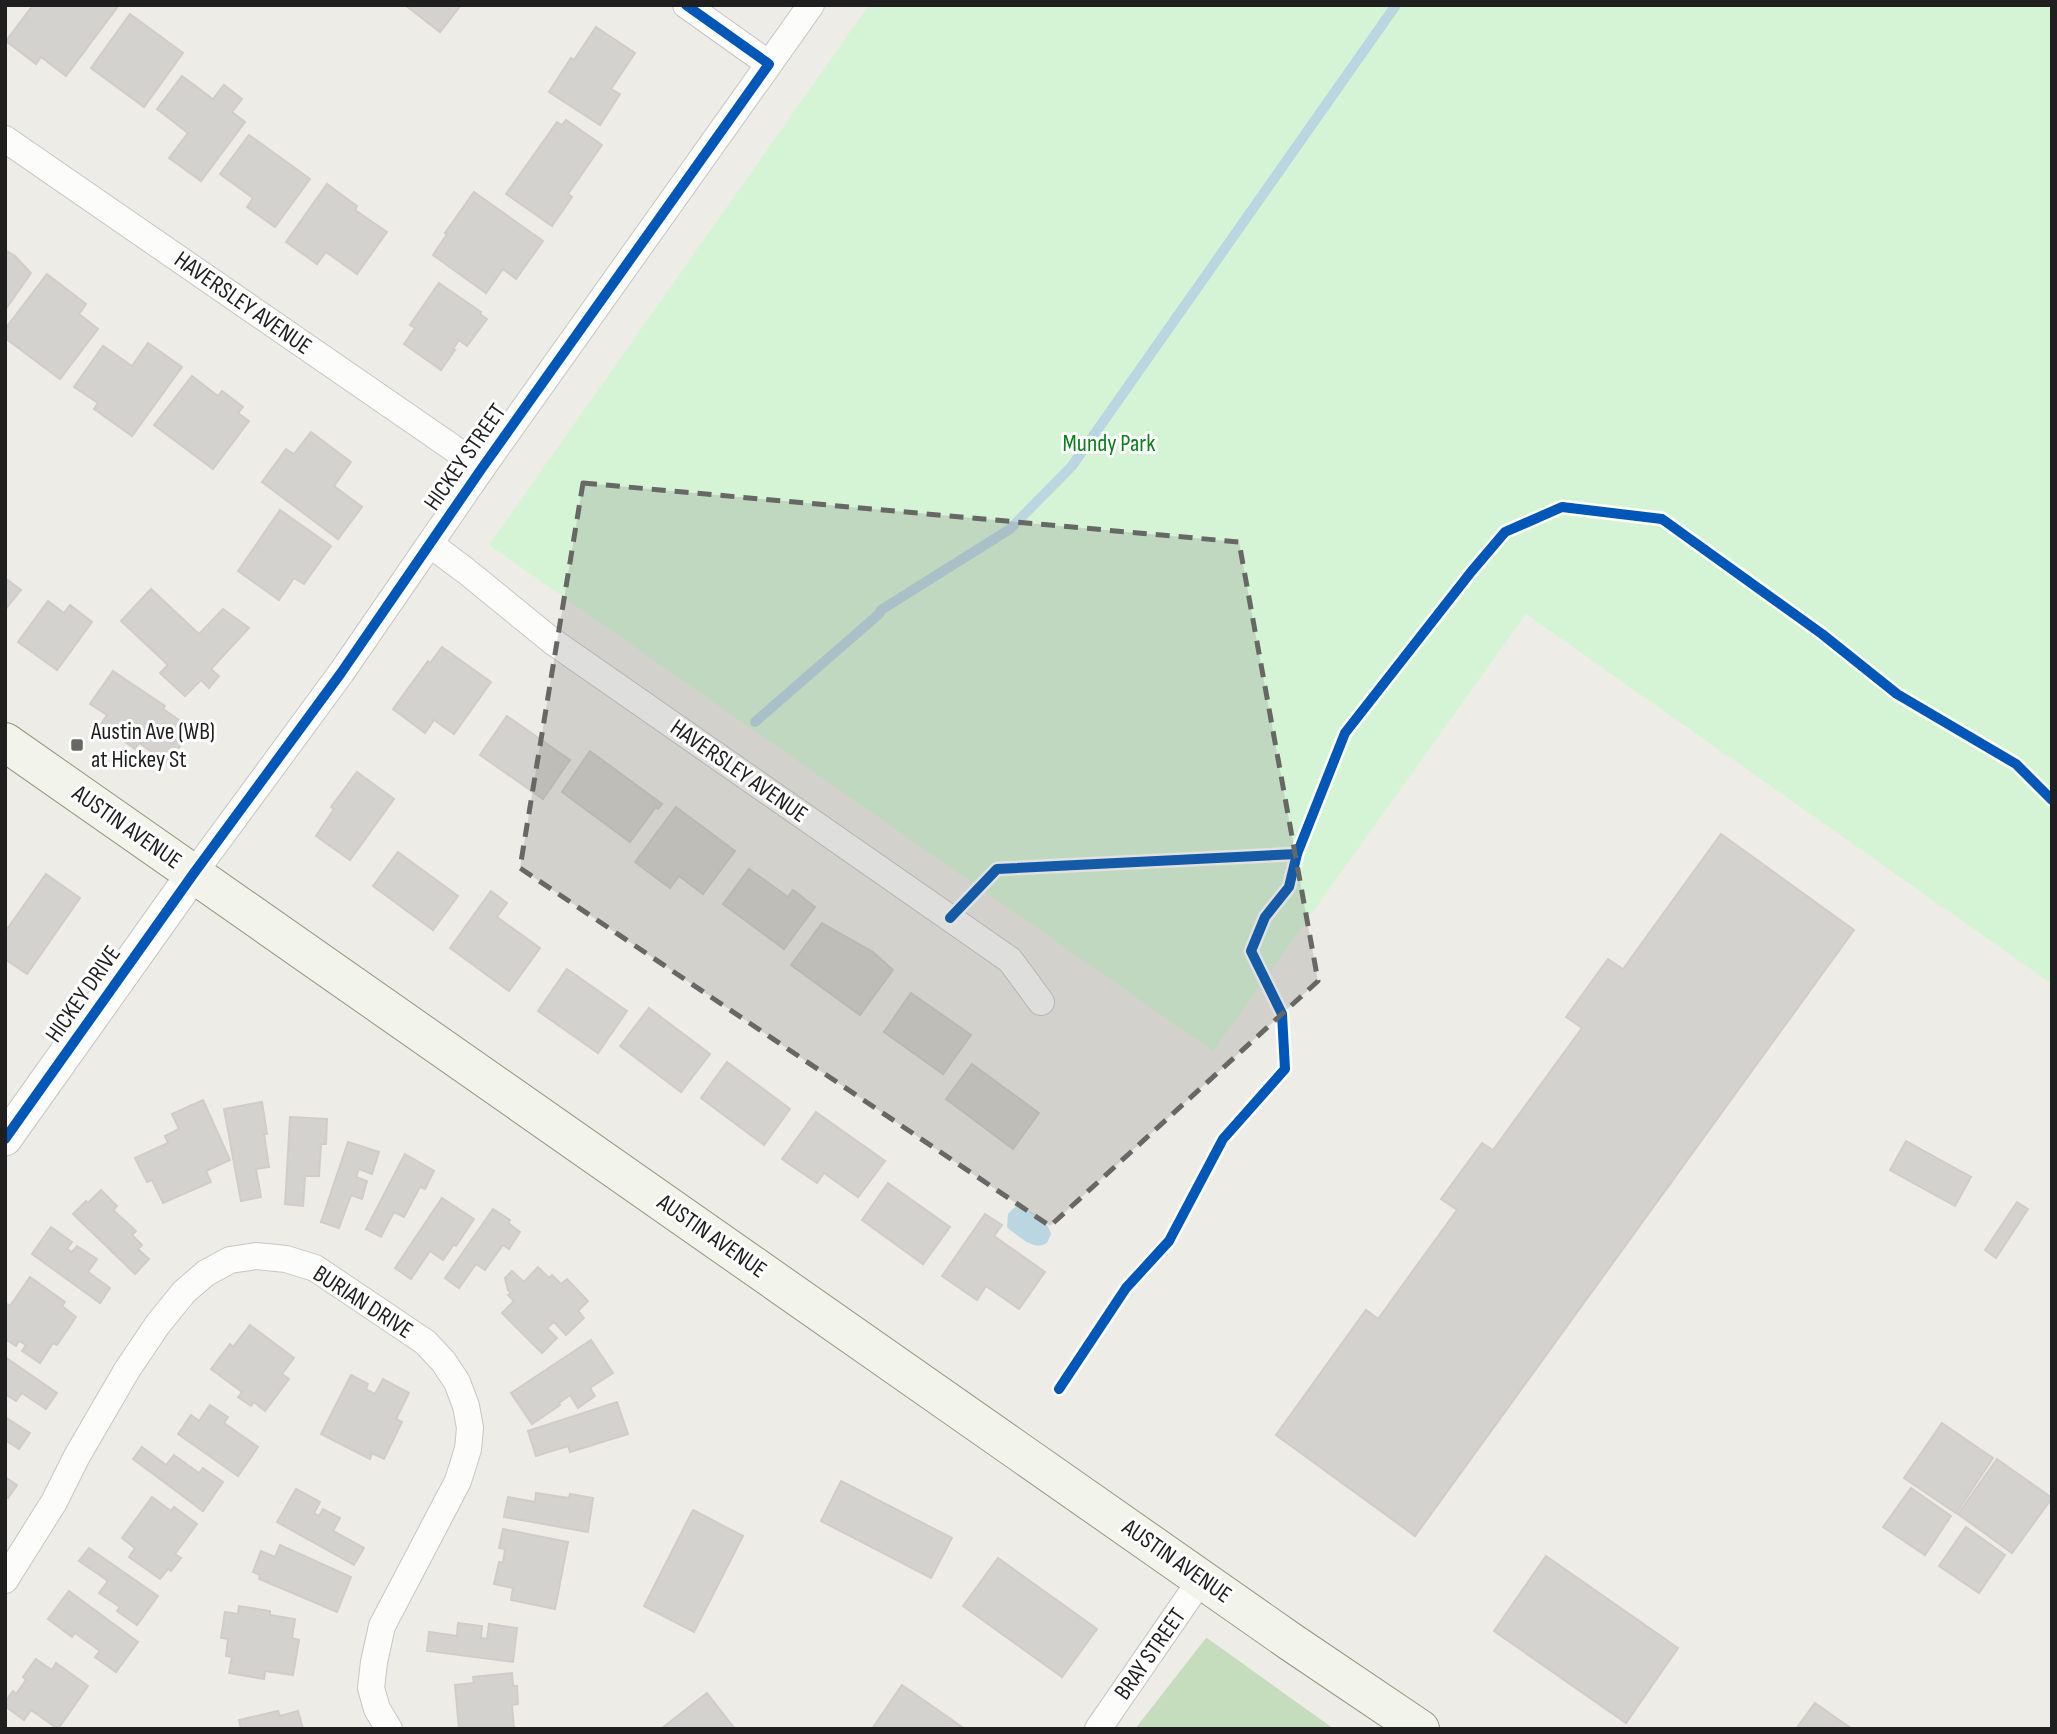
<svg xmlns="http://www.w3.org/2000/svg" width="2057" height="1734" viewBox="0 0 2057 1734" font-family="'Sofia Sans Condensed',sans-serif">
	<style>
		.forest { fill: #c5ddbc }
		.park { fill: #d5f4d6 }
		.water { fill: #bad6e1 }
		.lines { fill: none; stroke-linecap: round; stroke-linejoin: round }
		.stream { stroke: #bad6e1; stroke-width: 10 }
		.building { fill: #d4d2ce; stroke: #d0cdc8; stroke-width: 2 }
		.minor-casing { stroke: #c6c6c3; stroke-width: 28 }
		.tertiary-casing { stroke: #c6c6c3; stroke-width: 35 }
		.secondary-casing { stroke: #94977e; stroke-width: 40 }
		.minor { stroke: #fcfcfb; stroke-width: 26 }
		.tertiary { stroke: #fcfcfb; stroke-width: 33 }
		.secondary { stroke: #f2f3ea; stroke-width: 38 }
		.cycleway-casing { stroke: #fff; stroke-width: 15 }
		.cycleway { stroke: #0057b8; stroke-width: 10 }
		.marked { fill: #676765; fill-opacity: 0.2; stroke: #676765; stroke-width: 5; stroke-dasharray: 14 9; stroke-linejoin: round }
		.poi-dot { fill: #676765; stroke: #fff; stroke-width: 2.5 }
		.labels { text-anchor: middle; dominant-baseline: central; stroke-width: 6; stroke-linejoin: round; paint-order: stroke }
		.street-label { font-size: 24px; fill: #1f1f1f; stroke: #fff }
		.park-label { font-size: 24px; fill: #09801b; stroke: #fff }
		.poi-label { font-size: 24px; fill: #1f1f1f; stroke: #fff; text-anchor: start }
	</style>
	<rect width="100%" height="100%" fill="#edece7"/>
	<!-- forest -->
	<path class="forest" d="M1206 1638H1207L1334 1729H1135Z"/>
	<!-- park -->
	<path class="park" d="M869 5H2052V984L1526 614 1213 1051 489 545Z"/>
	<!-- water -->
	<path class="water" d="M1015 1207C1028 1208 1048 1220 1051 1234L1047 1243C1033 1251 1022 1238 1010 1230L1007 1227 1008 1214Z"/>
	<g class="lines">
		<!-- stream -->
		<path class="stream" d="M755 722 879 614 881 610 1010 529 1072 466 1396 5"/>
	</g>
	<!-- building -->
	<g class="building">
		<path d="M33 5H119L66 76 41 57 36 64 6 41Z"/>
		<path d="M405 5H461L440 32Z"/>
		<path d="M130 14 183 53 144 107 91 68Z"/>
		<path d="M596 27 635 53 611 89 620 94 600 125 549 92 571 58 574 60Z"/>
		<path d="M182 76 213 99 224 85 242 99 232 112 245 122 201 181 169 158 188 133 157 109Z"/>
		<path d="M566 120 602 145 568 194 572 197 552 226 506 194 557 122 562 125Z"/>
		<path d="M249 135 310 179 275 227 247 207 253 198 220 174Z"/>
		<path d="M327 184 357 206 355 210 387 232 357 274 326 252 317 264 286 242Z"/>
		<path d="M474 192 543 241 516 279 503 269 486 293 433 255 447 234 445 233Z"/>
		<path d="M5 250 15 256 31 273 5 310Z"/>
		<path d="M47 274 86 304 79 314 98 329 60 379 5 338V329Z"/>
		<path d="M439 283 481 312 480 314 487 319 467 346 459 340 453 349 455 350 441 370 404 344 415 328 410 325Z"/>
		<path d="M148 343 182 367 132 436 94 409 98 403 74 387 103 346 132 366Z"/>
		<path d="M192 376 218 396 222 391 243 407 238 413 249 421 213 469 154 425Z"/>
		<path d="M311 432 351 462 334 486 362 507 338 539 262 482 286 449 294 454Z"/>
		<path d="M280 510 331 546 304 584 294 578 279 600 238 571Z"/>
		<path d="M5 578 21 590 5 610Z"/>
		<path d="M151 589 199 634 223 609 249 628 211 669 219 676 209 688 201 680 185 696 160 673 168 665 121 621Z"/>
		<path d="M48 601 64 613 70 605 92 622 57 670 18 642Z"/>
		<path d="M442 647 491 682 454 734 434 720 425 733 393 709 428 661 430 663Z"/>
		<path d="M113 671 165 706 163 709 192 729 168 763 139 743 135 749 101 724 107 715 90 704Z"/>
		<path d="M507 716 570 760 543 799 480 755Z"/>
		<path d="M590 751 662 804 658 809 656 807 630 842 562 792Z"/>
		<path d="M357 772 394 799 350 860 316 836 334 809 331 807Z"/>
		<path d="M676 807 735 851 703 894 679 876 670 888 635 862Z"/>
		<path d="M1721 834 1854 930 1415 1536 1276 1435 1366 1310 1378 1319 1457 1210 1441 1199 1482 1143 1493 1150 1582 1028 1566 1017 1608 959 1623 969Z"/>
		<path d="M398 852 458 896 433 930 373 886Z"/>
		<path d="M749 869 788 897 793 890 815 907 784 949 723 904Z"/>
		<path d="M46 874 80 898 27 974 5 959V932Z"/>
		<path d="M491 891 507 903 497 917 540 948 509 991 450 948Z"/>
		<path d="M822 923 873 952 893 970 860 1015 791 965Z"/>
		<path d="M567 969 627 1011 598 1053 538 1011Z"/>
		<path d="M911 993 971 1035 943 1074 884 1032Z"/>
		<path d="M649 1008 710 1054 681 1092 620 1046Z"/>
		<path d="M727 1062 790 1109 764 1145 701 1098Z"/>
		<path d="M972 1064 1039 1113 1013 1149 946 1099Z"/>
		<path d="M203 1100 230 1160 206 1171 211 1182 163 1203 152 1180 147 1182 135 1158 168 1143 165 1136 179 1129 172 1114Z"/>
		<path d="M262 1102 267 1134H264L269 1167 256 1169 261 1197 241 1201 224 1109Z"/>
		<path d="M816 1112 885 1161 858 1197 824 1173 817 1183 782 1159Z"/>
		<path d="M290 1117 327 1119 326 1144H321L319 1176H305L303 1206 285 1204Z"/>
		<path d="M1906 1141 1971 1177 1955 1206 1890 1170Z"/>
		<path d="M348 1142 379 1152 372 1174 359 1169 356 1177 367 1181 362 1199 351 1195 339 1228 321 1222Z"/>
		<path d="M405 1154 434 1171 425 1189 420 1187 404 1217 394 1212 381 1237 366 1229Z"/>
		<path d="M888 1183 950 1227 923 1264 862 1220Z"/>
		<path d="M101 1190 117 1206 113 1210 136 1231 132 1235 142 1245 138 1249 149 1259 135 1274 73 1214 86 1201 88 1203Z"/>
		<path d="M442 1198 474 1219 456 1246 454 1244 443 1260 430 1251 411 1279 395 1268Z"/>
		<path d="M2017 1202 2028 1209 1996 1258 1985 1250Z"/>
		<path d="M493 1209 510 1220 508 1223 520 1232 509 1249 503 1245 485 1270 476 1264 459 1288 445 1278Z"/>
		<path d="M985 1214 1002 1225 994 1236 1045 1272 1019 1309 986 1286 977 1300 942 1276Z"/>
		<path d="M51 1227 72 1242 67 1249 72 1252 77 1246 97 1259 88 1272 110 1288 100 1303 32 1254Z"/>
		<path d="M538 1267 549 1278 552 1275 561 1284 567 1279 588 1301 578 1311 584 1318 566 1335 554 1322 547 1328 557 1338 542 1353 502 1313 514 1301 508 1295 511 1293 508 1290 505 1278 512 1271 524 1282Z"/>
		<path d="M30 1277 65 1302 62 1306 76 1317 57 1345 53 1343 40 1363 22 1351 26 1345 19 1341 16 1346 5 1339V1326L7 1323 5 1322V1303L10 1306Z"/>
		<path d="M250 1325 294 1358 282 1374 289 1379 265 1411 254 1402 251 1406 238 1397 242 1392 211 1369 230 1344 233 1347Z"/>
		<path d="M591 1340 613 1373 590 1388 595 1396 578 1408 570 1395 559 1403 560 1405 532 1424 511 1393Z"/>
		<path d="M5 1357 57 1393 46 1409 22 1393 16 1401 5 1394Z"/>
		<path d="M351 1375 368 1384 366 1389 375 1394 383 1379 409 1393 396 1419 402 1422 384 1459 372 1453 370 1459 321 1434Z"/>
		<path d="M617 1402 628 1434 570 1452 568 1446 536 1456 528 1431Z"/>
		<path d="M210 1405 228 1417 224 1423 258 1447 238 1476 178 1434 191 1415 199 1421Z"/>
		<path d="M5 1417 30 1433 19 1449 5 1440Z"/>
		<path d="M1942 1423 1993 1458 1956 1513 1904 1478Z"/>
		<path d="M142 1447 166 1465 174 1455 199 1473 203 1468 223 1482 203 1511 133 1459Z"/>
		<path d="M1997 1459 2052 1498 2012 1553 1958 1514Z"/>
		<path d="M5 1477 17 1485 8 1498 5 1496Z"/>
		<path d="M841 1481 952 1538 931 1578 821 1521Z"/>
		<path d="M1911 1488 1951 1516 1925 1555 1883 1527Z"/>
		<path d="M296 1489 320 1502 314 1513 319 1516 323 1509 340 1518 333 1531 364 1548 354 1565 277 1522Z"/>
		<path d="M536 1493 569 1498 570 1494 593 1498 588 1532 504 1517 508 1497 535 1502Z"/>
		<path d="M152 1497 171 1511 174 1507 197 1524 175 1554 181 1558 171 1571 168 1569 160 1579 129 1557 135 1548 122 1538Z"/>
		<path d="M693 1510 743 1536 694 1632 644 1606Z"/>
		<path d="M1966 1527 2005 1555 1979 1593 1939 1566Z"/>
		<path d="M503 1529 568 1542 555 1609 511 1600 513 1588 494 1584 499 1562 503 1563 505 1549 499 1548Z"/>
		<path d="M280 1545 351 1577 337 1612 259 1579 260 1575 253 1572 261 1551 275 1557Z"/>
		<path d="M89 1548 158 1596 137 1625 117 1611 120 1607 99 1593 108 1581 79 1561Z"/>
		<path d="M1546 1556 1678 1648 1626 1723 1494 1631Z"/>
		<path d="M998 1558 1097 1629 1062 1677 963 1606Z"/>
		<path d="M69 1591 138 1642 116 1672 95 1657 100 1651 75 1633 72 1637 48 1619Z"/>
		<path d="M239 1606 270 1611V1615L295 1619 292 1638 299 1640 293 1675 265 1671 264 1679 229 1673 232 1657 226 1656 228 1639 221 1638 225 1612 238 1614Z"/>
		<path d="M458 1623 482 1626 481 1638 487 1639 489 1624 517 1628 513 1662 427 1651 429 1632 457 1636Z"/>
		<path d="M36 1659 52 1670 56 1663 88 1686 58 1729 31 1710 24 1720 5 1706V1702L13 1691 16 1694 26 1680 23 1677Z"/>
		<path d="M512 1673 513 1686H517L518 1704 512 1705 514 1729H459L455 1685 474 1683 473 1677Z"/>
		<path d="M902 1685 965 1729H872Z"/>
		<path d="M707 1693 735 1729H661Z"/>
		<path d="M1815 1703 1852 1729H1796Z"/>
		<path d="M278 1711 280 1716 298 1711 303 1729H241L239 1720Z"/>
	</g>
	<g class="lines">
		<!-- minor casing -->
		<g class="minor-casing">
			<g id="minor">
				<path d="M686 5 769 64"/>
				<path d="M5 139 482 468"/>
				<path d="M430 544 466 571 552 641 1010 960 1041 1002"/>
				<path d="M194 873 341 673 482 468 811 5"/>
				<path d="M5 1580 54 1502 77 1456 127 1370 158 1324 184 1292 206 1273 230 1260 256 1256 286 1259 315 1268 425 1342 443 1361 457 1382 466 1406 470 1428 468 1449 458 1481 382 1626 374 1662 371 1688 377 1709 389 1729"/>
				<path d="M1098 1729 1202 1578"/>
			</g>
		</g>
		<!-- tertiary casing -->
		<g class="tertiary-casing">
			<path id="tertiary" d="M5 1139 194 873"/>
		</g>
		<!-- secondary casing -->
		<g class="secondary-casing">
			<path id="secondary" d="M5 742 1291 1642 1420 1729"/>
		</g>
		<!-- minor -->
		<use href="#minor" class="minor"/>
		<!-- tertiary -->
		<use href="#tertiary" class="tertiary"/>
		<!-- secondary -->
		<use href="#secondary" class="secondary"/>
		<!-- cycleway casing -->
		<g class="cycleway-casing">
			<g id="cycleway">
				<path d="M950 918 997 869 1297 854"/>
				<path d="M5 1139 194 873 341 673 482 468 769 64 686 5"/>
				<path d="M1059 1389 1126 1288 1169 1241 1223 1139 1285 1069 1282 1014 1251 951 1265 917 1289 887 1297 854 1345 733 1471 572 1505 532 1562 507 1662 519 1822 634 1897 694 2016 764 2052 800"/>
			</g>
		</g>
		<!-- cycleway -->
		<use href="#cycleway" class="cycleway"/>
	</g>
	<!-- marked area -->
	<path class="marked" d="M583 483 1239 542 1318 981 1050 1226 520 868Z"/>
	<!-- markers -->
	<rect class="poi-dot" x="70" y="738" width="14" height="14" rx="3.5"/>
	<g class="labels">
		<!-- street labels -->
		<g class="street-label">
			<text transform="translate(243 303) rotate(35)">HAVERSLEY AVENUE</text>
			<text transform="translate(465 457) rotate(-55)">HICKEY STREET</text>
			<text transform="translate(739 771) rotate(35)">HAVERSLEY AVENUE</text>
			<text transform="translate(127 827) rotate(35)">AUSTIN AVENUE</text>
			<text transform="translate(83 994) rotate(-55)">HICKEY DRIVE</text>
			<text transform="translate(712 1236) rotate(35)">AUSTIN AVENUE</text>
			<text transform="translate(363 1302) rotate(33)">BURIAN DRIVE</text>
			<text transform="translate(1177 1561) rotate(35)">AUSTIN AVENUE</text>
			<text transform="translate(1150 1654) rotate(-55)">BRAY STREET</text>
		</g>
		<!-- park labels -->
		<g class="park-label">
			<text x="1109" y="443">Mundy Park</text>
		</g>
		<!-- poi labels -->
		<g class="poi-label">
			<text x="91" y="731">Austin Ave (WB)<tspan x="91" dy="28">at Hickey St</tspan></text>
		</g>
	</g>
	<!-- border -->
	<rect width="2057" height="1734" fill="none" stroke="#1f1f1f" stroke-width="14"/>
</svg>
